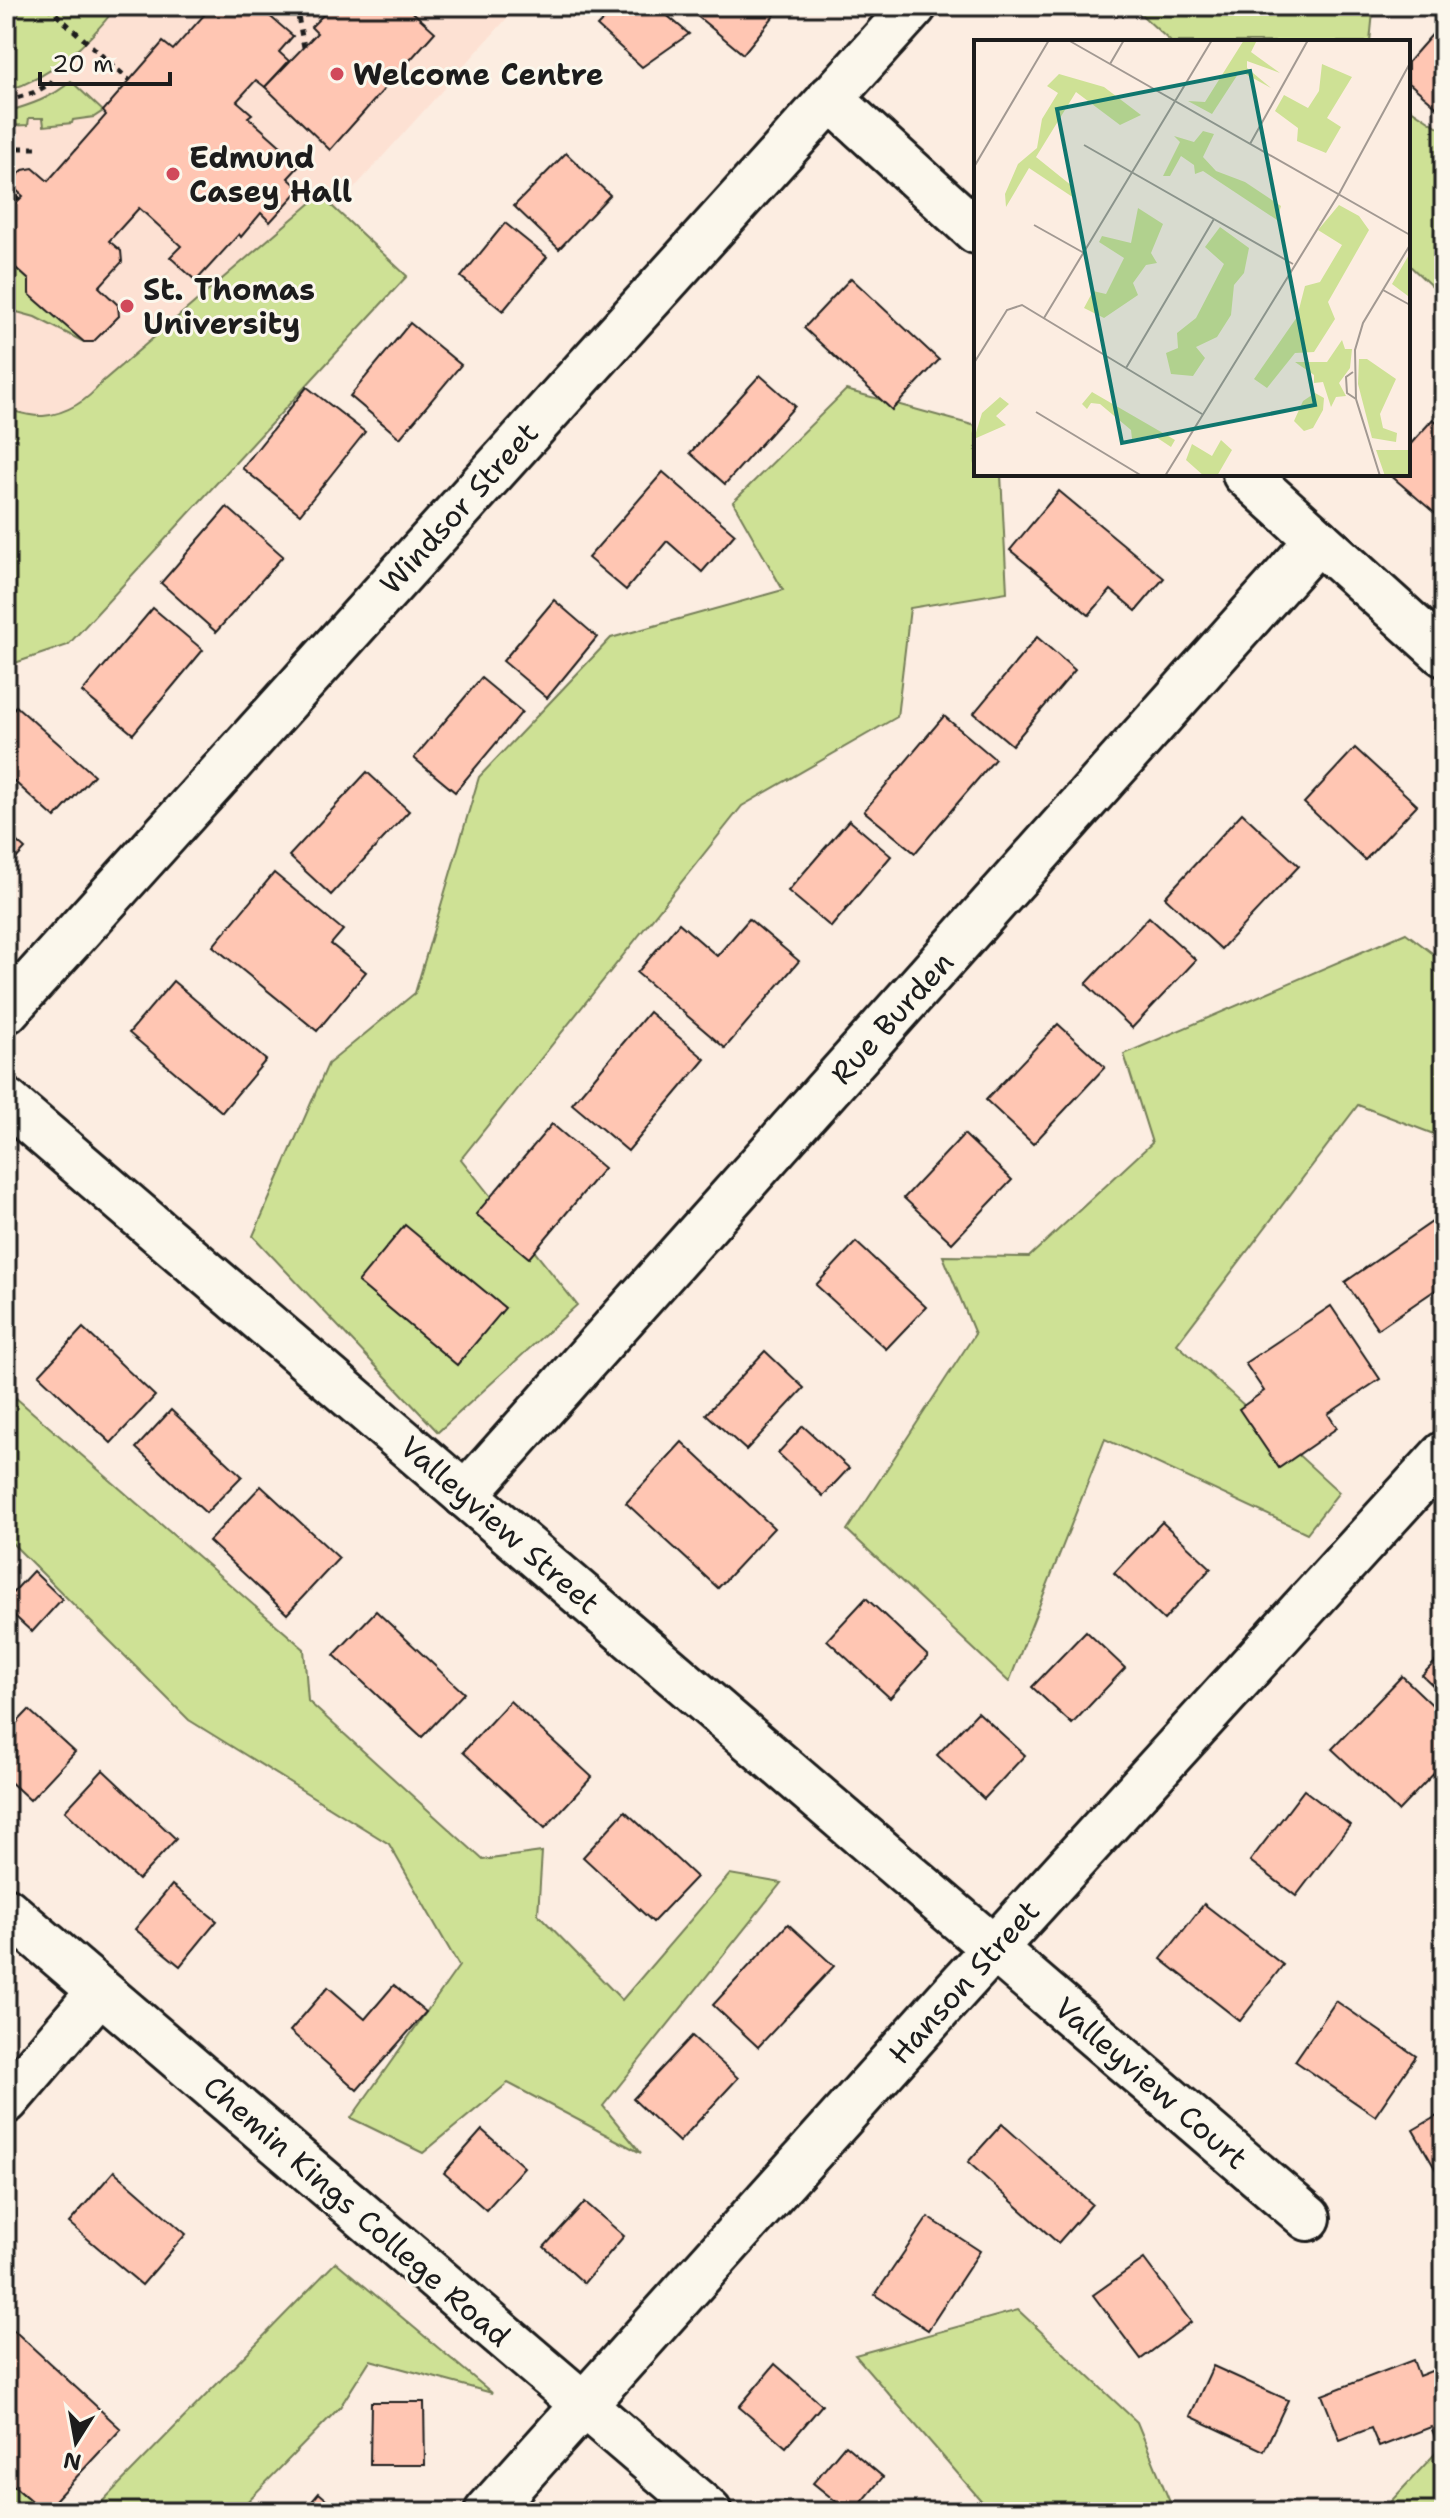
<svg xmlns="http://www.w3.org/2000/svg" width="1450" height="2518" viewBox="0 0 1450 2518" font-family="'Shantell Sans',sans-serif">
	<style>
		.built { fill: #fde1d3 }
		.green { fill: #cee195; stroke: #757e58; stroke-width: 2 }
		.building { fill: #ffc6b3; stroke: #1c1c1c; stroke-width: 2 }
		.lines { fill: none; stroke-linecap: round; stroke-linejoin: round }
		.minor-casing { stroke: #1c1c1c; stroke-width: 50 }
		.path { stroke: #1c1c1c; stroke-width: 5; stroke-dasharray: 6 6; stroke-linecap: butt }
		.minor { stroke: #fbf7ec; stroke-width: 44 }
		.poi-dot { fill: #d1495b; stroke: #fbf7ec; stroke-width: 3 }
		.labels { text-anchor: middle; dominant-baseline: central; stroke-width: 6; stroke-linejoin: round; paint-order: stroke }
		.poi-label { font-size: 30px; font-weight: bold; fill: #1c1c1c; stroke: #fbf7ec; text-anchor: start }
		.street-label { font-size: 30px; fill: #1c1c1c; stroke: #fbf7ec }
		.inset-road { fill: none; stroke: #a29992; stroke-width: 2 }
		.view { fill: #0f766e; fill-opacity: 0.15; stroke: #0f766e; stroke-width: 4 }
		.inset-edge { fill: none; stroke: #1c1c1c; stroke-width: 4 }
	</style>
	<rect width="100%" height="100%" fill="#fcede1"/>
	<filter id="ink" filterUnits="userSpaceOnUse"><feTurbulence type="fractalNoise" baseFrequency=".0125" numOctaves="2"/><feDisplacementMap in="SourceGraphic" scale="16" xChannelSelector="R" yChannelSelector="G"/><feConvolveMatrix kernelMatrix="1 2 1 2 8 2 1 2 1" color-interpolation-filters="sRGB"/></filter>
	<g filter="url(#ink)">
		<!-- built -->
		<path class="built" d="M6 6H518L143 423 6 526Z"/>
		<!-- green -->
		<g class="green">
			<path d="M6 6H117C87 45 54 76 6 91Z"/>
			<path d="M1132 6H1214L1219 11 1373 12 1370 42H1171Z"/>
			<path d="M71 81 103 111 94 117 73 120 72 123 44 126 43 118H29L28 125 6 126V112C30 105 52 98 71 81Z"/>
			<path d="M1408 107 1444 131V298L1408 264Z"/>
			<path d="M320 195 407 276 68 645 6 666V409C17 412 32 417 43 416 66 414 89 400 102 382Z"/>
			<path d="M6 259 29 280 84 342 35 317 6 309Z"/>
			<path d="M846 390 976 426V474H1001L1007 592 910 608 897 717 742 806 461 1159 577 1305 438 1432 253 1236 328 1064 415 993 479 777 611 638 783 590 733 502Z"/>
			<path d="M1406 933 1444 962V1138L1358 1105 1177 1344 1339 1492 1307 1533 1105 1439 1009 1682 847 1530 975 1334 943 1256 1029 1257 1152 1143 1124 1054Z"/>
			<path d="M16 1398 304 1649 308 1701 483 1860 542 1852 538 1914 622 2000 730 1874 781 1883 603 2106 641 2153 508 2083 423 2153 351 2118 459 1966 389 1844 189 1720 6 1537V1419Z"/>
			<path d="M336 2262 492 2393 370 2360 340 2407 237 2512H92Z"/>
			<path d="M1018 2310 1137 2422 1174 2512H991L855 2355Z"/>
			<path d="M1444 2444V2512H1381Z"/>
			<path d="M6 2480 45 2512H6Z"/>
		</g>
		<!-- building -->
		<g class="building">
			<path d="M212 6H258L293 36 279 52 289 61 265 87 256 80 237 101 252 114 248 117 301 164 288 178 300 189 270 222 261 213 241 237 239 234 196 281 170 257 181 246 139 208 109 241 121 251 122 262 99 287 118 305 119 316 93 342H84L29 294V280L6 259V196L15 204 23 196 15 189 14 179 23 170 33 168 48 181 106 115 103 111 163 42 173 50Z"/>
			<path d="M314 6H406L435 32 330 150 265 87 317 33 311 27 324 14Z"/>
			<path d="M617 6H656L689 34 642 67 597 26Z"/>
			<path d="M685 6H782L743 54Z"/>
			<path d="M1444 21V113L1408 82V62Z"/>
			<path d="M566 153 610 195 559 249 514 206Z"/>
			<path d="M505 223 547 257 503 311 461 277Z"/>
			<path d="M851 278 939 360 892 410 804 328Z"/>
			<path d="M410 323 461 365 400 438 350 396Z"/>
			<path d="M760 375 795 406 725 484 690 453Z"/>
			<path d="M307 387 365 432 300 514 242 468Z"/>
			<path d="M1433 419 1444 428V521L1389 474H1408V447Z"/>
			<path d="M663 472 735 534 702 572 667 541 626 590 588 558Z"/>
			<path d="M1059 491 1164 578 1136 611 1111 590 1089 615 1010 550Z"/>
			<path d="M227 507 283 556 216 632 161 583Z"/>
			<path d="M554 600 597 637 547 698 503 661Z"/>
			<path d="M153 608 203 650 133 734 82 692Z"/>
			<path d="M1037 637 1075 670 1012 745 974 713Z"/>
			<path d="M481 678 522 712 455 792 414 758Z"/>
			<path d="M16 706 94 775 55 818 6 774V717Z"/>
			<path d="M944 716 995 759 915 853 864 811Z"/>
			<path d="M1355 748 1417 805 1365 860 1304 803Z"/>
			<path d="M367 772 409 811 331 895 289 856Z"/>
			<path d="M1242 813 1299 866 1221 949 1165 897Z"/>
			<path d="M849 820 891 856 831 927 788 891Z"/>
			<path d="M6 832 25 849 6 870Z"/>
			<path d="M274 873 343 930 331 944 366 972 317 1031 213 946Z"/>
			<path d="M1149 917 1196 960 1132 1028 1086 984Z"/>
			<path d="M749 919 799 961 725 1048 637 973 679 923 717 956Z"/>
			<path d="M173 981 266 1060 222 1112 129 1033Z"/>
			<path d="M649 1012 705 1059 628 1151 572 1104Z"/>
			<path d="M1058 1024 1105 1067 1033 1144 986 1100Z"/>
			<path d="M552 1124 604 1168 529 1258 476 1214Z"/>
			<path d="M964 1134 1012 1180 952 1243 904 1198Z"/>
			<path d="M1435 1220 1444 1233V1284L1378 1329 1345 1282Z"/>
			<path d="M405 1225 505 1308 457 1365 358 1282Z"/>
			<path d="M856 1242 926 1307 886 1349 816 1285Z"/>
			<path d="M1331 1306 1380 1379 1328 1414 1337 1428 1279 1468 1239 1409 1264 1391 1245 1363Z"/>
			<path d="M83 1328 155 1396 111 1443 39 1375Z"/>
			<path d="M765 1351 804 1388 746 1450 706 1414Z"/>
			<path d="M171 1410 242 1476 206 1513 136 1448Z"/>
			<path d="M803 1426 849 1468 823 1496 778 1453Z"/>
			<path d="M682 1442 774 1528 718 1588 626 1503Z"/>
			<path d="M261 1486 339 1558 287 1614 209 1541Z"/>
			<path d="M1162 1522 1211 1568 1164 1620 1114 1573Z"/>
			<path d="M33 1571 62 1599 32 1632 6 1608V1600Z"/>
			<path d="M866 1598 928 1656 890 1698 827 1640Z"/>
			<path d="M376 1611 464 1693 422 1737 334 1655Z"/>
			<path d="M1086 1631 1125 1668 1072 1724 1032 1687Z"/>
			<path d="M1444 1653V1696L1422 1675Z"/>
			<path d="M1402 1676 1444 1716V1763L1398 1811 1332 1749Z"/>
			<path d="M510 1701 592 1777 545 1828 463 1752Z"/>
			<path d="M29 1710 75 1752 30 1800 6 1778V1734Z"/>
			<path d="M978 1712 1025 1755 984 1799 937 1755Z"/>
			<path d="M103 1770 176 1839 138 1880 65 1811Z"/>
			<path d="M1304 1790 1350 1825 1296 1896 1250 1861Z"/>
			<path d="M625 1811 696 1877 653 1922 583 1857Z"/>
			<path d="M172 1885 217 1921 180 1966 135 1929Z"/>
			<path d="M1204 1904 1283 1965 1240 2021 1161 1959Z"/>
			<path d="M788 1924 834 1966 758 2047 713 2005Z"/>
			<path d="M394 1985 426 2012 357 2090 290 2031 328 1987 365 2019Z"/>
			<path d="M1336 2001 1416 2056 1375 2116 1295 2061Z"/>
			<path d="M692 2036 738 2078 679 2142 633 2099Z"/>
			<path d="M1444 2112V2184L1413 2130Z"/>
			<path d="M1002 2124 1092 2204 1058 2243 968 2162Z"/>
			<path d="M482 2130 524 2167 486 2210 444 2173Z"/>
			<path d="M114 2171 186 2234 142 2285 69 2223Z"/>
			<path d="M585 2202 624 2236 584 2283 544 2247Z"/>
			<path d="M928 2217 980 2251 928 2330 875 2295Z"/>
			<path d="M1144 2259 1191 2322 1141 2359 1093 2295Z"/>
			<path d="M6 2323 121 2429 44 2512 6 2479Z"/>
			<path d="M1413 2360 1419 2376 1444 2366V2449L1440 2450 1431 2427 1379 2447 1371 2428 1340 2440 1322 2395Z"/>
			<path d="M775 2364 822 2405 786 2447 739 2407Z"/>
			<path d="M1213 2366 1288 2400 1264 2451 1190 2416Z"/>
			<path d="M371 2402H424L425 2465H370Z"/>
			<path d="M845 2445 883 2477 854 2512H849L813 2483Z"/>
			<path d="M319 2493 341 2512H303Z"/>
		</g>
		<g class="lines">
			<!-- minor casing -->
			<g class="minor-casing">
				<g id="minor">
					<path d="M830 98 976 231"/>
					<path d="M1245 474 1444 654"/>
					<path d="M6 1011 914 6"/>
					<path d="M6 1101 1308 2218"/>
					<path d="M465 1495 1318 540"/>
					<path d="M6 1910 709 2512"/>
					<path d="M6 2101 100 1991"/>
					<path d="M487 2512 955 1991 1444 1454"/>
				</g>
			</g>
			<!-- path -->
			<g class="path">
				<path d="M47 6 130 81"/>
				<path d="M296 6 304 47"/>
				<path d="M264 11 266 6"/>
				<path d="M6 101 33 93 53 82"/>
				<path d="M6 148H40"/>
				<path d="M6 189 19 200"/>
			</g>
			<!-- minor -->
			<use href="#minor" class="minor"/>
		</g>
	</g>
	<!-- markers -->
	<g class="poi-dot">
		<circle cx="337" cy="74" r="8"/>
		<circle cx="173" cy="174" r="8"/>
		<circle cx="127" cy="306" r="8"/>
	</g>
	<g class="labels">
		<!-- poi labels -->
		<g class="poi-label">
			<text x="353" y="74">Welcome Centre</text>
			<text x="189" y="157">Edmund<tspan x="189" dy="34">Casey Hall</tspan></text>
			<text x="143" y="289">St. Thomas<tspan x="143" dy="34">University</tspan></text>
		</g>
		<!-- street labels -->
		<g class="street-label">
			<text transform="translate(459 508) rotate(-48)">Windsor Street</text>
			<text transform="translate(892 1018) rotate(-48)">Rue Burden</text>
			<text transform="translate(500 1525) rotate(41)">Valleyview Street</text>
			<text transform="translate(964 1982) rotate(-48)">Hanson Street</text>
			<text transform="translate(1151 2083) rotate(41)">Valleyview Court</text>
			<text transform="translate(357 2211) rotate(41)">Chemin Kings College Road</text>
		</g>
	</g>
	<!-- overview -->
	<g transform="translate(974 40)">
		<rect width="436" height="436" fill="#fcede1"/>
		<path d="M270 0H283L277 12 306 33 273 21V28L297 48 266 31 238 74 214 61 231 62ZM348 24 378 37 353 78 367 87 352 113 323 101 324 88 301 71 310 55 334 68 345 51ZM85 34 130 47 167 75 146 85 102 52 62 117 98 146 100 158 55 128 32 167 31 154 44 124 63 108 68 79 84 53 73 46ZM229 91 240 94 229 117 242 131 271 142 307 166 303 180 229 131 221 134 220 125 207 116 196 136H189L206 102 200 96 220 102ZM365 165 385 176 395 190 354 262 361 279 340 312 321 313 293 348 280 339 323 277 331 246 346 242 368 205 344 190ZM164 168 189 184 177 213 183 223 172 225 159 243 164 255 130 278 110 268 119 251 132 254 150 218 125 202 128 196 157 203ZM246 187 275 208 270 233 260 245 257 275 243 297 222 307 231 318 219 336 197 334 192 313 204 308 203 293 222 278 250 224 231 207ZM436 213V252L434 256 418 244ZM368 300 371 309H378L376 328 365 343 372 356 362 357 357 367 349 342 340 343V335L321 322H353ZM385 319H393L422 339 406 374 409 388 423 393 422 402 398 398 384 344ZM118 352 201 400 197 407 179 395 158 399 157 390 126 364 117 363 113 369 108 364ZM341 353 350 358 349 370 339 388 330 391 320 381 329 361ZM26 357 35 364 22 376 32 385 0 399 8 373ZM247 400 258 410 243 436H230L212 420 218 404 238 416ZM402 410H436V436H411Z" fill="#cee195"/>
		<path class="inset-road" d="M94 0 436 195M136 24 150 0M276 104 334 0M110 105 319 224M0 127 75 0M60 185 110 213M409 250 436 265M70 278 238 0M0 323 33 270 48 265 228 374M152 328 240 179M379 332 372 337 373 353 382 359M62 372 168 436M191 436 365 154 436 23M406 436 382 359 381 310 389 283 436 205"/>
		<path class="view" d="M276 31 341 365 148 403 83 69Z"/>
		<rect width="436" height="436" class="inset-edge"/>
	</g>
	<!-- margin -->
	<rect width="1450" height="2518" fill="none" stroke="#fbf7ec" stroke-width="32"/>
	<rect x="16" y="16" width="1418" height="2486" fill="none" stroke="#1c1c1c" stroke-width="3" filter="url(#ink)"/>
	<!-- north arrow -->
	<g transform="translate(76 2442) rotate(191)" stroke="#fbf7ec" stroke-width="6" paint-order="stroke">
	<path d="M0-6L14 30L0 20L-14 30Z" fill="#1c1c1c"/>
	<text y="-12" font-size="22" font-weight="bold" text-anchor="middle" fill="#1c1c1c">N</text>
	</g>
	<!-- scale -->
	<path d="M40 72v12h130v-12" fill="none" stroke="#1c1c1c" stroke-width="4"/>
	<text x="52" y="72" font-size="24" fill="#1c1c1c" stroke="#fbf7ec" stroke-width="6" paint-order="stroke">20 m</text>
</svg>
